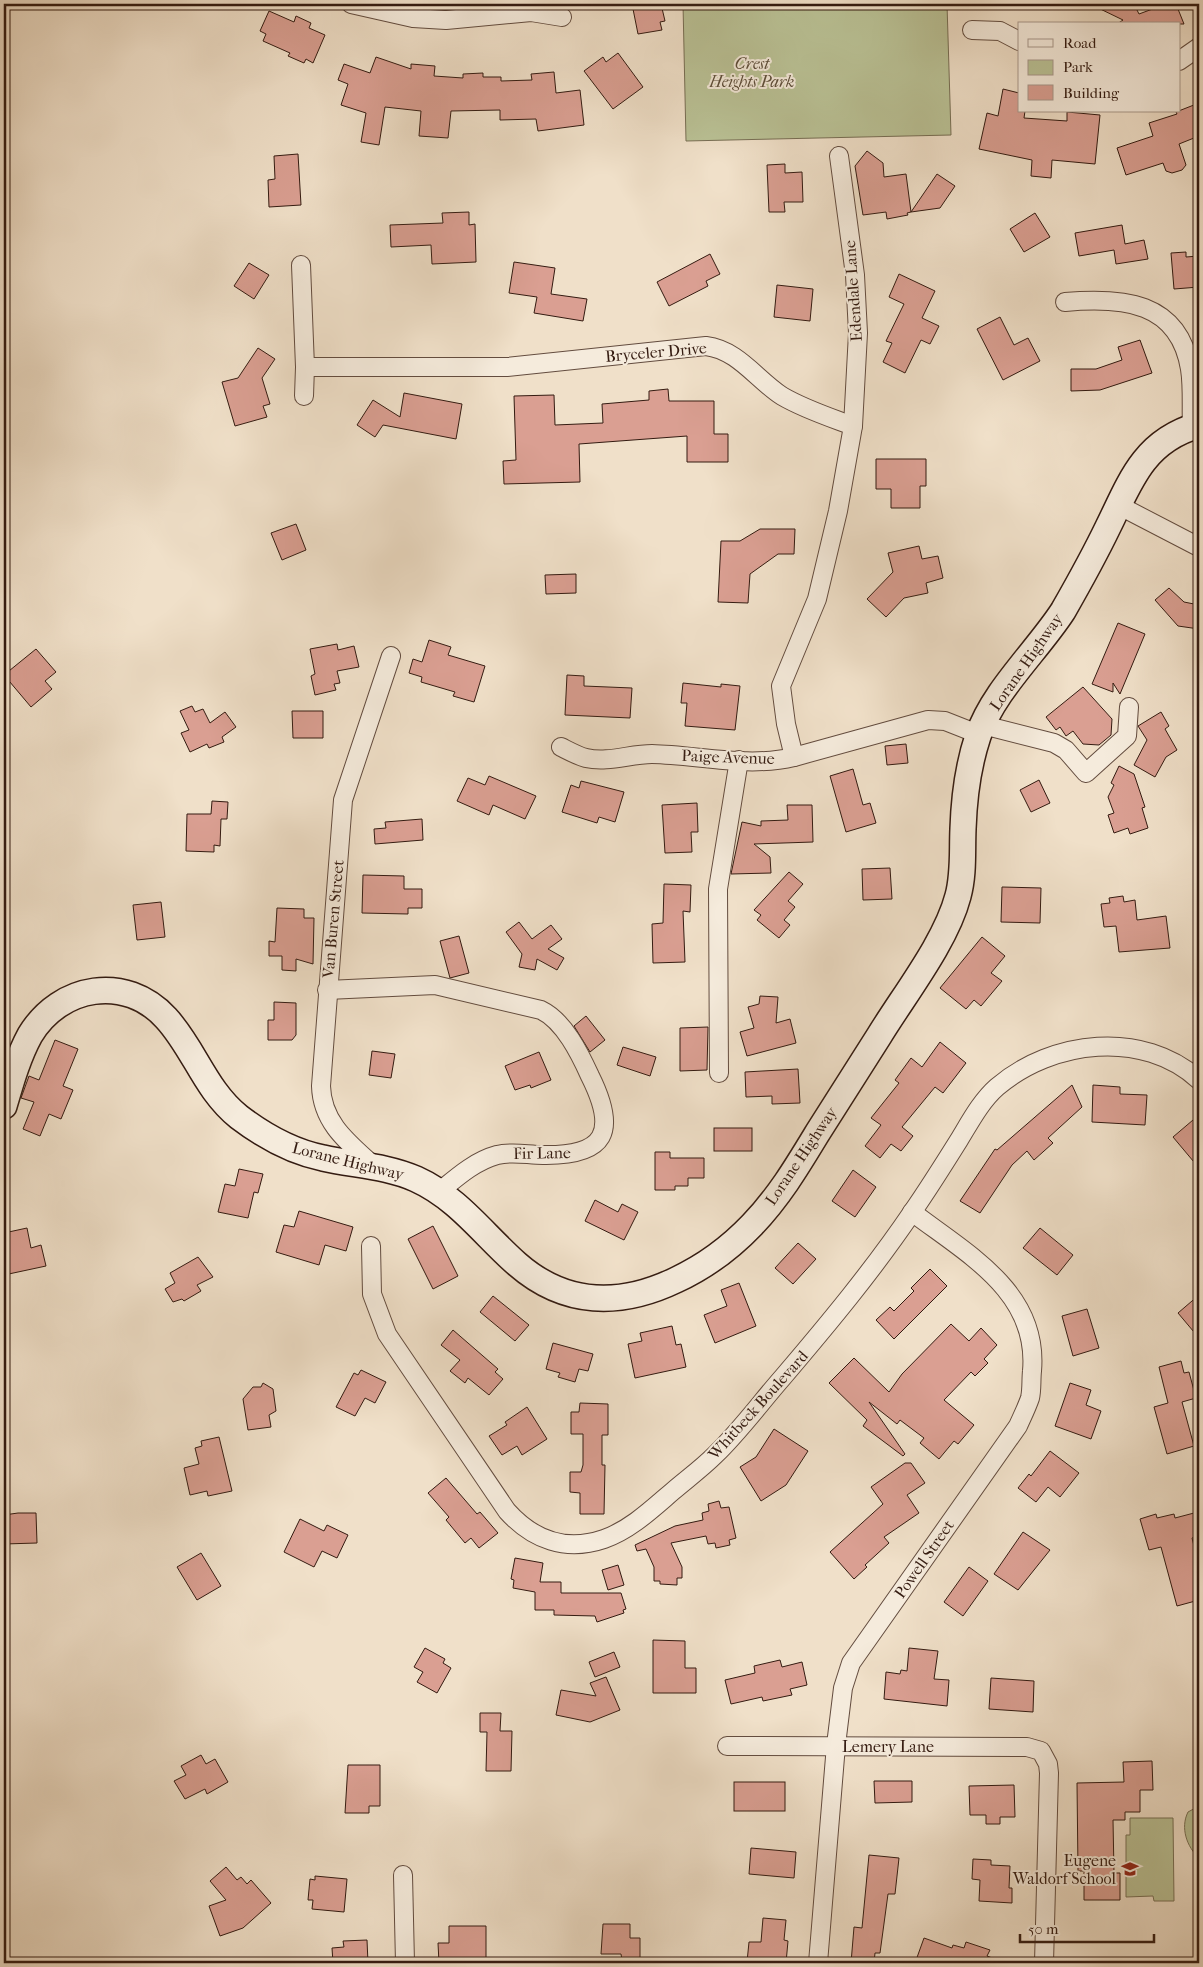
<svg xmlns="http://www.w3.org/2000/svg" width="1203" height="1967" viewBox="0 0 1203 1967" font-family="'IM FELL French Canon',serif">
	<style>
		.green { fill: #bac296; stroke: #776e54 }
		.building { fill: #da9f92; stroke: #341b11 }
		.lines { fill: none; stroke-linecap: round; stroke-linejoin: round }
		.street-casing { stroke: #634c3f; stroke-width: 20 }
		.secondary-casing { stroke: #341b11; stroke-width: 28 }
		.street { stroke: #f5ebdc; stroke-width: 18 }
		.secondary { stroke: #f5ebdc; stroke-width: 25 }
		.labels { text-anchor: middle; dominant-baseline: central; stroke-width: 4; stroke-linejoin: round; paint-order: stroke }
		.park-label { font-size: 16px; font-style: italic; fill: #5c4d39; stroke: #f5ebdc }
		.street-label { font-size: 16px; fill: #341b11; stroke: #f5ebdc }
		.poi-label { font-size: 16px; fill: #341b11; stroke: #f5ebdc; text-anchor: end }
	</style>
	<rect width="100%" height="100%" fill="#f0e0c9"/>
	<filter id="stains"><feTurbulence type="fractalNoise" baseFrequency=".004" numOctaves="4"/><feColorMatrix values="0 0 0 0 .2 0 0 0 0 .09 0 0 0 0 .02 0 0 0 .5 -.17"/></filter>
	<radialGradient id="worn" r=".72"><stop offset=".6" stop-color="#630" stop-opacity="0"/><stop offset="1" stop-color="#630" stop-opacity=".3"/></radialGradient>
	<!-- green -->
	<g class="green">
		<path d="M683 4H947L951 135 686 141Z"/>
		<path d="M1199 1806V1858C1187 1847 1180 1828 1188 1812Z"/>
		<path d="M1130 1818H1173L1174 1901H1154L1153 1896 1126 1897V1835H1130Z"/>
	</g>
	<!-- building -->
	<g class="building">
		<path d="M632 4H661L665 21 660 22 662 30 638 34Z"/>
		<path d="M1090 4H1134L1139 14 1166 4H1176L1184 24H1117L1123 20Z"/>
		<path d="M269 11 294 22 296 16 311 23 309 28 325 35 313 63 306 59 304 63 288 56 290 53 263 41 266 34 260 31Z"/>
		<path d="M618 53 643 87 613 109 584 71 603 57 606 62Z"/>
		<path d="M376 57 411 69V64L435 66 434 76 463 78V74L483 73V77H501V81L532 80 531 74 554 72 556 93 580 90 584 125 538 131 536 119 500 120V110L451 111 448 138 419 136 421 111 385 107 379 145 361 142 366 113 341 105 348 84 338 80 344 64 370 73Z"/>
		<path d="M1003 89 1019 93V111H1025L1024 118 1067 121V112L1100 115 1095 164 1052 160 1051 178 1031 176 1032 160 979 149 987 113 998 116Z"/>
		<path d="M1199 103V136L1179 144 1186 165 1182 170 1172 173 1166 171 1163 163 1126 175 1117 148 1153 136 1149 123 1177 114 1176 112Z"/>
		<path d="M867 151 883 163 884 177 906 174 911 212 907 213 908 215 887 219 886 212 863 215 855 166Z"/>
		<path d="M298 154 301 205 269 207 268 180 275 179 274 156Z"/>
		<path d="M785 164V173L802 172 803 202H784L785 212H769L767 165Z"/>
		<path d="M937 174 955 186 940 208 911 212Z"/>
		<path d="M469 212V225L475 224 476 262 432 264 431 245 391 247 390 225 443 223 442 213Z"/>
		<path d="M1035 213 1050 237 1024 252 1010 229Z"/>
		<path d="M1122 225 1125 244 1144 240 1148 259 1116 264 1114 250 1079 256 1075 233Z"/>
		<path d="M1186 252V257L1199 256V287L1174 289 1171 253Z"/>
		<path d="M710 254 720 274 706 281 708 286 669 306 657 282Z"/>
		<path d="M514 262 555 268 551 294 587 299 583 321 534 313 537 297 509 293Z"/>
		<path d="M249 263 269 275 254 299 234 286Z"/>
		<path d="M899 274 935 291 922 318 939 326 930 344 921 340 905 373 883 362 892 343 886 341 904 304 889 297Z"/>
		<path d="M777 285 813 289 810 321 774 317Z"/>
		<path d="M1000 317 1014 345 1028 338 1040 361 1003 380 977 329Z"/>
		<path d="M1140 340 1152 373 1100 390 1071 391V369H1096L1122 360 1118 347Z"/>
		<path d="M258 348 275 359 262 378 270 404 263 406 267 417 235 426 222 382 238 378Z"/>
		<path d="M668 389 669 401H714V434H728V462H687V436L579 444 580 482 504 484 503 461 516 460 514 396 554 395 555 425 603 423 602 404 649 400V391Z"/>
		<path d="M404 393 462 404 456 439 383 425 375 437 357 425 373 400 400 417Z"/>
		<path d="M876 459H926V486H920V508H891V489H876Z"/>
		<path d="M296 524 306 550 282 560 271 533Z"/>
		<path d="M760 529H795L794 554H778L750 574 748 603 718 602 721 541H740Z"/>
		<path d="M919 546 922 559 938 556 943 578 926 583 928 593 904 598 886 617 867 599 893 572 888 553Z"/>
		<path d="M576 574V593L546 594 545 575Z"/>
		<path d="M1169 588 1184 602 1199 605V629L1178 626 1155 600Z"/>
		<path d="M1118 623 1145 634 1120 694 1113 683V692L1092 684Z"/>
		<path d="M429 640 451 647 448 655 485 666 474 702 453 696 455 692 421 682 422 677 409 673 413 659 422 662Z"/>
		<path d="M337 644 338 650 354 646 359 667 337 671 340 683 334 684 336 690 315 695 311 676 315 674 310 649Z"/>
		<path d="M36 649 56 672 45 681 52 689 31 707 4 675Z"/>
		<path d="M567 675 584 676V686L632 688 630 718 565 715Z"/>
		<path d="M683 683 721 687V684L740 686 735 730 685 726 687 703H681Z"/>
		<path d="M1083 687 1112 719 1111 735 1099 745 1083 744 1073 731 1066 736 1060 727 1056 730 1046 717Z"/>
		<path d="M192 706 195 712 203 709 210 723 225 712 236 727 222 737 224 742 209 748 207 744 190 752 181 733 189 730 180 711Z"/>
		<path d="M292 711H323V738H293Z"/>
		<path d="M1161 712 1169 726 1165 729 1177 750 1166 757 1155 777 1134 765 1147 740 1138 726Z"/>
		<path d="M906 744 908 763 887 765 885 746Z"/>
		<path d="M1119 766 1134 774 1145 807 1142 808 1148 828 1130 834 1128 828 1114 833 1108 815 1114 813 1108 797 1114 785 1111 783Z"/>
		<path d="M853 769 863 805 870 803 876 823 846 832 830 776Z"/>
		<path d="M489 776 536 796 525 819 493 805 489 815 457 801 468 778 485 785Z"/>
		<path d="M1039 780 1050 803 1031 812 1020 790Z"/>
		<path d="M581 781 624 792 615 822 599 817 597 823 562 812 571 785 579 788Z"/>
		<path d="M212 801 228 802 227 819H221L220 846 214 845V852L186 851 187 814H211Z"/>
		<path d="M697 803 698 832H691L692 852 665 853 662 805Z"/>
		<path d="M787 805H812L813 842 754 844 770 857 771 873 731 874 742 822 761 826V821L788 820Z"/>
		<path d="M422 819 423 840 375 844 374 829 386 828 385 822Z"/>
		<path d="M890 868 892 899 863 900 862 869Z"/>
		<path d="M789 872 803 884 788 901 795 907 784 920 790 925 779 938 757 920 761 915 754 910Z"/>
		<path d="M363 875 404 876V889H422V908H408V914L362 913Z"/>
		<path d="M664 884 691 885 690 912 683 911 685 962 653 963 652 924 663 923Z"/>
		<path d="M1002 887 1041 888 1040 923 1001 922Z"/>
		<path d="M1123 896 1124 902 1135 900 1137 920 1166 916 1170 948 1119 952 1116 926 1104 927 1101 904 1110 903 1109 898Z"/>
		<path d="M161 902 165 937 137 940 133 905Z"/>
		<path d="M277 908 304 909V918H314L313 964 296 959V971L282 970V956H269V941L275 942Z"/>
		<path d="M519 922 532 939 551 925 562 939 548 949 564 958 557 970 537 959 535 970 519 967 522 954 506 932Z"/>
		<path d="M459 936 469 973 450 978 440 941Z"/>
		<path d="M982 937 1005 956 991 973 1002 981 981 1006 974 1000 966 1009 940 988Z"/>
		<path d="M760 996 778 997 776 1023 790 1019 796 1043 747 1056 740 1032 754 1028 748 1007 759 1004Z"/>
		<path d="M274 1002 296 1003V1035L292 1040H268V1020H274Z"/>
		<path d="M586 1016 605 1040 590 1052 574 1026Z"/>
		<path d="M708 1027 707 1070 680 1071V1028Z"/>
		<path d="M55 1040 78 1049 63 1086 73 1090 61 1119 49 1114 40 1136 23 1129 34 1102 21 1098 29 1076 39 1080Z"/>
		<path d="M940 1042 966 1063 943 1093 935 1087 902 1127 913 1136 901 1151 891 1144 880 1158 865 1146 881 1125 871 1118 899 1083 895 1080 911 1058 922 1067Z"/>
		<path d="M623 1047 656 1057 650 1076 617 1065Z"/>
		<path d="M372 1051 395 1054 391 1078 369 1075Z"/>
		<path d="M539 1052 551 1080 531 1088 530 1085 515 1090 505 1066Z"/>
		<path d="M798 1069 800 1103 772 1104V1096L746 1097 745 1072Z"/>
		<path d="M1072 1085 1082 1107 1048 1138 1053 1143 1034 1160 1027 1151 1012 1165 980 1213 960 1201 995 1149 997 1150Z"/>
		<path d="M1093 1085 1120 1087V1094L1147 1095 1145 1125 1092 1122Z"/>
		<path d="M1193 1120 1199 1127V1168L1173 1137Z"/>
		<rect x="714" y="1128" width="38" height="23"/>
		<path d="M655 1152H670V1158H704V1178H688V1186H675V1190H655Z"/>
		<path d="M239 1169 263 1174 258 1193 254 1192 248 1218 218 1212 225 1184 235 1186Z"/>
		<path d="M853 1170 876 1187 855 1217 832 1201Z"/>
		<path d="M595 1200 618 1212 622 1204 638 1212 624 1240 585 1221Z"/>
		<path d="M299 1211 353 1227 346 1251 325 1245 319 1265 276 1252 284 1225 294 1227Z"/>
		<path d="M433 1226 458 1276 433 1289 408 1239Z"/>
		<path d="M27 1228 31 1248 41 1245 46 1266 4 1275V1233Z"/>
		<path d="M1040 1228 1073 1255 1057 1275 1023 1248Z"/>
		<path d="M798 1243 816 1259 793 1284 775 1268Z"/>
		<path d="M198 1257 213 1277 197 1285 201 1291 184 1301 182 1299 173 1302 165 1289 175 1283 170 1273Z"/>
		<path d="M930 1269 947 1286 894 1339 876 1320 890 1307 894 1311 914 1291 911 1288Z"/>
		<path d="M739 1283 756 1326 715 1343 704 1315 727 1306 721 1290Z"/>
		<path d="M1199 1295V1338L1178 1313Z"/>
		<path d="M493 1296 529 1325 515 1341 480 1312Z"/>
		<path d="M1087 1309 1099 1348 1073 1356 1062 1316Z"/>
		<path d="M951 1324 969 1341 981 1328 997 1345 984 1359 988 1363 975 1376 971 1372 944 1400 974 1425 958 1444 954 1441 939 1459 920 1443 924 1438 900 1420 897 1424 869 1402 905 1454 903 1456 863 1426 867 1420 829 1383 854 1358 889 1392 902 1374Z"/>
		<path d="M672 1326 676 1345 681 1344 686 1367 635 1378 628 1344 642 1341 640 1333Z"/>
		<path d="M453 1330 498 1369 495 1372 503 1379 489 1395 468 1378 465 1383 450 1371 460 1360 441 1345Z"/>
		<path d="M553 1343 593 1354 588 1371 579 1369 575 1382 558 1377 560 1373 546 1369Z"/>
		<path d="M1181 1361 1184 1373 1189 1372 1196 1398 1182 1402 1194 1446 1167 1454 1154 1407 1168 1403 1159 1367Z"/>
		<path d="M361 1370 386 1382 375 1403 365 1398 355 1416 336 1407 354 1373 358 1375Z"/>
		<path d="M263 1383 273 1389 276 1411 269 1415 271 1427 248 1430 243 1399 253 1387H261Z"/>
		<path d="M1070 1383 1091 1390 1086 1405 1101 1411 1091 1439 1055 1426Z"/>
		<path d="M580 1403 608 1404V1435H602V1465H605L604 1514H580V1493L570 1492V1472H581L583 1465V1434H571V1412H579Z"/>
		<path d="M527 1407 547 1439 522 1455 517 1446 502 1455 489 1436 507 1425 505 1422Z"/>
		<path d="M774 1429 808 1451 786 1485 761 1501 740 1467 756 1457Z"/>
		<path d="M219 1437 232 1491 208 1496 207 1491 190 1495 184 1468 199 1464 195 1448 202 1446 201 1441Z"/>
		<path d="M1050 1451 1079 1473 1060 1497 1048 1487 1036 1502 1018 1488 1029 1474 1031 1476Z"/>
		<path d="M905 1463H911L925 1483 907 1495 919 1513 884 1537 889 1543 865 1565 867 1567 854 1579 830 1552 883 1504 871 1487Z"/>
		<path d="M446 1478 477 1514 480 1512 498 1533 479 1548 471 1538 465 1543 446 1520 449 1517 428 1493Z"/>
		<path d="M719 1501 721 1508 729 1507 736 1538 729 1540 730 1545 716 1548 715 1543 708 1544 706 1536 671 1543 682 1567V1578H677V1585L660 1584V1581H654V1567L646 1549 637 1551 635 1545 675 1526 703 1520 702 1513 709 1511 708 1504Z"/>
		<path d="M18 1513H36L37 1543 4 1544V1515Z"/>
		<path d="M1194 1513 1199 1532V1535L1192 1538 1199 1566V1600L1177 1606 1161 1547 1149 1550 1140 1519 1156 1514 1157 1518 1174 1514 1175 1518Z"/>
		<path d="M300 1519 324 1531 327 1525 348 1535 337 1558 322 1551 314 1567 284 1552Z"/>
		<path d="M1023 1532 1050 1550 1018 1590 994 1574Z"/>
		<path d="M201 1553 221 1586 197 1600 177 1567Z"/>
		<path d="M515 1558 543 1563 540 1582H561V1593H621L626 1609 623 1610 624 1613 597 1622 595 1616 554 1615V1610H535V1592L513 1588 514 1580 511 1579Z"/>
		<path d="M618 1565 624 1585 608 1590 602 1570Z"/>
		<path d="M969 1567 988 1581 963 1616 944 1602Z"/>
		<path d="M653 1640 685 1641V1668H696V1693H653Z"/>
		<path d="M425 1648 445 1659 443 1663 451 1668 437 1693 417 1682 423 1672 414 1667Z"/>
		<path d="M909 1648 938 1651 934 1679 949 1680 947 1706 884 1699 886 1672 900 1674 901 1670 907 1671Z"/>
		<path d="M614 1652 620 1667 595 1677 589 1662Z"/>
		<path d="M780 1660 782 1667 802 1662 807 1685 790 1689 792 1695 763 1701 762 1697 731 1704 725 1680 755 1673 754 1666Z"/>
		<path d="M606 1677 620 1710 590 1722 556 1715 561 1690 596 1696 590 1683Z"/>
		<path d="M991 1678 1034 1681 1033 1712 989 1709Z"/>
		<path d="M480 1713H501L500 1731H512L511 1771H486L487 1732H480Z"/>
		<path d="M201 1755 206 1764 215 1759 228 1782 207 1794 205 1789 185 1799 174 1781 186 1775 181 1766Z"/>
		<path d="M1152 1761 1153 1790H1140V1812H1125V1820H1113L1114 1873H1120V1900H1084V1871H1078L1077 1783 1124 1782 1123 1762Z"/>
		<path d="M348 1765H380V1806H369V1813H345Z"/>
		<path d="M874 1781H912V1802L875 1803Z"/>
		<rect x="734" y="1782" width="51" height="29"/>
		<path d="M1014 1785 1015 1817H1000V1824H986V1815H970L969 1786Z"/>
		<path d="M751 1848 796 1852 794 1878 749 1874Z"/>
		<path d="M869 1855 899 1858 895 1894H888L880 1953H875L874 1963H851L854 1927 862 1928Z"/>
		<path d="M973 1859 991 1860V1865L1010 1866 1009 1888H1012V1903L979 1901 980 1880 972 1879Z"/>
		<path d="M226 1867 237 1880 241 1877 247 1884 251 1880 271 1903 243 1928 220 1936 209 1906 226 1900 210 1881Z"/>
		<path d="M315 1876 347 1879 344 1912 312 1909 313 1900H308L310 1879 315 1880Z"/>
		<path d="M763 1918 786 1920 784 1940 788 1941 786 1963 747 1962 749 1942H761Z"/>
		<path d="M603 1924H630V1938H640V1959L622 1960 621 1954H601Z"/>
		<path d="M449 1926H486V1963H439L438 1943H449Z"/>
		<path d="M924 1938 952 1948 953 1945 964 1948 966 1942 990 1950 987 1956 1000 1961V1963H915Z"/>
		<path d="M367 1940 368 1963H333L332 1948 344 1947 343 1941Z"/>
	</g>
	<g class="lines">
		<!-- street casing -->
		<g class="street-casing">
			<g id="street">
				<path d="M351 4 413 18 446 20 531 12 562 17"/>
				<path d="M972 30 1000 31 1019 41"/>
				<path d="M1179 61 1199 47"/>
				<path d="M839 156 855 275 858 333 853 426"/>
				<path d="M301 265 305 367 304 396"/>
				<path d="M1065 302C1122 297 1179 301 1190 369 1193 388 1191 408 1192 427"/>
				<path d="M305 367H507L706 346C738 350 756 379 782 396 804 409 829 417 853 426L838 511 817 599 781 686 786 724 794 757"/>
				<path d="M1118 505 1199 547"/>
				<path d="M983 725 1054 743 1066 750 1086 773 1127 736 1129 707"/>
				<path d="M561 747C569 751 578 756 586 758 608 763 630 754 652 754 698 755 748 768 794 757L928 720 945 721 978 734"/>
				<path d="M327 990 435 985 541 1010C564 1021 580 1054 590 1076 618 1132 606 1156 543 1155 528 1155 512 1151 497 1155 475 1161 457 1177 440 1191"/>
				<path d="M719 1073 718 889 739 760"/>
				<path d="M376 1168C350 1144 322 1124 321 1086L343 800 391 656"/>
				<path d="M371 1246 372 1294 387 1334 507 1511C533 1540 566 1552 604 1539 630 1530 652 1509 673 1491 687 1479 702 1468 715 1455 740 1431 761 1402 783 1377 829 1323 873 1270 913 1211 929 1188 944 1164 959 1140 970 1122 981 1101 997 1087 1052 1040 1143 1029 1199 1080"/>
				<path d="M727 1746 1027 1747 1041 1751 1048 1764 1049 1773 1044 1963"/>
				<path d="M403 1875 405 1963"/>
				<path d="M818 1963 836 1745 843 1688 851 1663 1018 1426C1022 1417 1027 1407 1030 1398 1032 1390 1031 1380 1032 1371 1039 1292 967 1254 912 1212"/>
			</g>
		</g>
		<!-- secondary casing -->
		<g class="secondary-casing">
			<path id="secondary" d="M4 1106C11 1082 18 1057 30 1035 60 985 126 974 166 1018 194 1048 205 1090 239 1117 264 1136 293 1152 323 1158 354 1165 387 1166 416 1179 458 1198 483 1234 517 1264 565 1306 620 1307 676 1280 704 1267 730 1248 752 1225 779 1197 798 1165 818 1132 838 1100 859 1068 879 1036 904 995 946 942 958 896 964 874 962 852 963 829 964 798 968 766 978 736 993 691 1037 651 1063 611 1079 583 1094 556 1108 527 1119 505 1129 480 1144 461 1158 443 1178 431 1199 425"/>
		</g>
		<!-- street -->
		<use href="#street" class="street"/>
		<!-- secondary -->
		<use href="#secondary" class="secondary"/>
	</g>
	<!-- icons -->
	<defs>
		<g id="school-bare" transform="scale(1.35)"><path d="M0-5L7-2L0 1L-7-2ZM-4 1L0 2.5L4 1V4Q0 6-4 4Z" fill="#8f2418" stroke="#f5ebdc" stroke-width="2.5" paint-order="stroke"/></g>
	</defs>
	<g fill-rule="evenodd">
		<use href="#school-bare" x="1130" y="1869"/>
	</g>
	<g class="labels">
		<!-- park labels -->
		<g class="park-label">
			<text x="752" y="63">Crest<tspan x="752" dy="18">Heights Park</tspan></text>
		</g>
		<!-- street labels -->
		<g class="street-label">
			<text transform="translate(853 291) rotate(-94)">Edendale Lane</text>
			<text transform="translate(656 352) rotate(-5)">Bryceler Drive</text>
			<text transform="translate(1026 662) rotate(-55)">Lorane Highway</text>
			<text transform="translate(728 757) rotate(2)">Paige Avenue</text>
			<text transform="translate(333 919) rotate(-85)">Van Buren Street</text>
			<text transform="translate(542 1153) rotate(-1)">Fir Lane</text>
			<text transform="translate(801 1156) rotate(-56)">Lorane Highway</text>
			<text transform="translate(348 1161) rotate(14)">Lorane Highway</text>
			<text transform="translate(758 1405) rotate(-48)">Whitbeck Boulevard</text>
			<text transform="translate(924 1559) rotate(-55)">Powell Street</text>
			<text x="888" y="1746">Lemery Lane</text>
		</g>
		<!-- poi labels -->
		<g class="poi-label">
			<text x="1116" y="1860">Eugene<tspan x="1116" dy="18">Waldorf School</tspan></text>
		</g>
	</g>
	<!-- margin -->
	<rect width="1203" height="1967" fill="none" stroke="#f0e0c9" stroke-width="20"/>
	<rect x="5" y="5" width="1193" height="1957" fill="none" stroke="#341b11" stroke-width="2.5"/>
	<rect x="10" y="10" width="1183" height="1947" fill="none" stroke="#341b11"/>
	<!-- legend -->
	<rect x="1018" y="22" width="162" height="90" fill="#f5ebdc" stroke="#a8988b"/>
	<rect x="1028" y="39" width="25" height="8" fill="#f5ebdc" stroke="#a8988b"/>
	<text x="1063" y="48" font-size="15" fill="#341b11">Road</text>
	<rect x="1028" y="60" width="25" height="15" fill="#bac296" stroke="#a8988b"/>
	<text x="1063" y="72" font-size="15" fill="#341b11">Park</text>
	<rect x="1028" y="85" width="25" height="15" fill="#da9f92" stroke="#a8988b"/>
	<text x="1063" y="98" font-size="15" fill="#341b11">Building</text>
	<!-- scale -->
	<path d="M1020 1934v8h134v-8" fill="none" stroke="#341b11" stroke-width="2.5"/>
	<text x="1028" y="1934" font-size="15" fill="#341b11" stroke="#f5ebdc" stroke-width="4" paint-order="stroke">50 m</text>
	<rect width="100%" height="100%" filter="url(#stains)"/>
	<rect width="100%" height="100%" fill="url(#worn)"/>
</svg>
